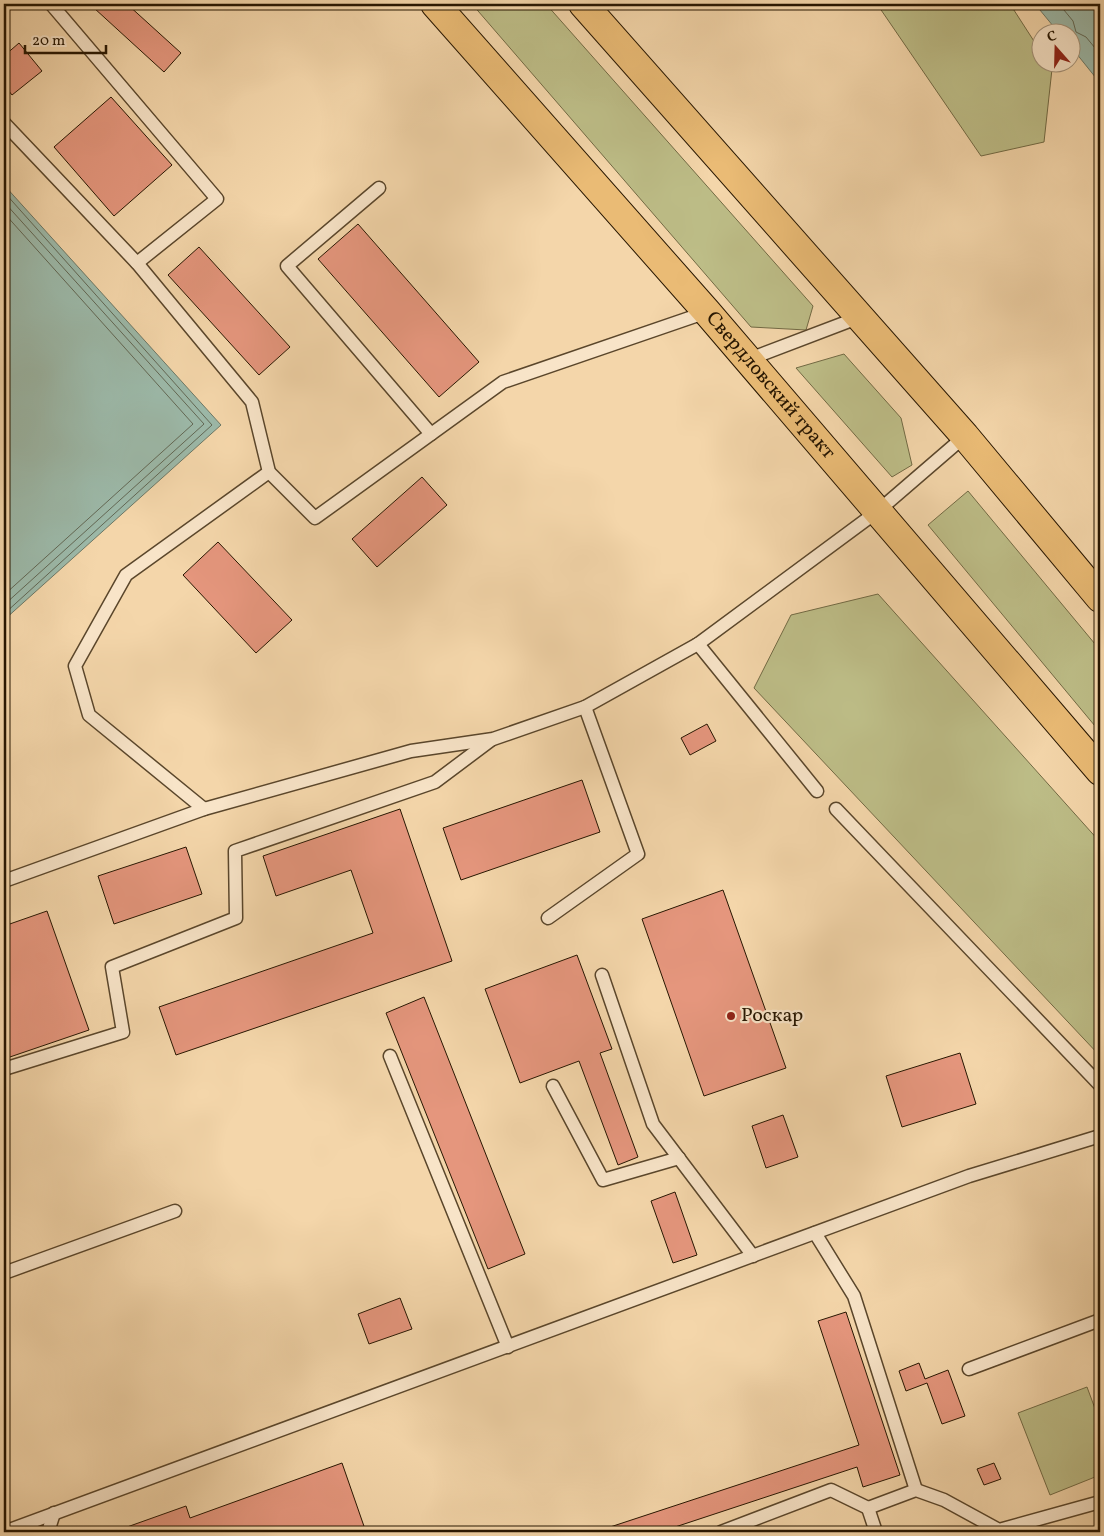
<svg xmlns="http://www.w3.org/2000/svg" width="1104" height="1536" viewBox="0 0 1104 1536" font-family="Vollkorn,serif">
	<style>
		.green { fill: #bdbd87; stroke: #726a44 }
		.water { fill: #9cb9a9; stroke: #6d7866 }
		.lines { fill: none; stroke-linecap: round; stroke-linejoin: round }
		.shore { stroke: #626855; stroke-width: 1 }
		.building { fill: #e5967d; stroke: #271601 }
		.service-casing { stroke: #5a462b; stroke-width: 15 }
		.primary-casing { stroke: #271601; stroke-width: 30 }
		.service { stroke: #f8e4c8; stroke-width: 12 }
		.primary { stroke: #eabb75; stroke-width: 28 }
		.poi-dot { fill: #8f2418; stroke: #f8e4c8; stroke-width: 2 }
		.labels { text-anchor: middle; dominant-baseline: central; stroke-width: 4.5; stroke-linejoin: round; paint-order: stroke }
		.street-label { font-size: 20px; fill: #271601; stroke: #f8e4c8 }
		.poi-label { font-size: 20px; fill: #271601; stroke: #f8e4c8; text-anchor: start }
	</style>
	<rect width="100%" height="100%" fill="#f4d6aa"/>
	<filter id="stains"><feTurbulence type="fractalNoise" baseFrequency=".004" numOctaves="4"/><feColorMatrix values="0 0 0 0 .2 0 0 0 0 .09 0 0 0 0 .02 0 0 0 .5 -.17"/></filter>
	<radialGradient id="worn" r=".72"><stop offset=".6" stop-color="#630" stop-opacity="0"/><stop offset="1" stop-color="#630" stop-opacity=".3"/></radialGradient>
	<!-- green -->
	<g class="green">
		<path d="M472 4H546L813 306 806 330 751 327Z"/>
		<path d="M877 4H1010L1041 52 1042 62 1048 63 1052 69 1044 142 981 156Z"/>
		<path d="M844 354 901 418 912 465 892 477 796 368Z"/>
		<path d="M968 491 1100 650V732L928 525Z"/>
		<path d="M878 594 1100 842V1056L754 688 791 615Z"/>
		<path d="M1087 1387 1100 1422V1475L1050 1495 1018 1413Z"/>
	</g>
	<!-- water -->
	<g class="water">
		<path d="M1035 4H1100V83L1072 48V32H1058Z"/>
		<path d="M4 185 221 425 4 620Z"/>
	</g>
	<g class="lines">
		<!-- shore -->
		<g class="shore">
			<path d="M1059 4 1073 21 1076 32 1086 37 1100 54"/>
			<path d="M4 192 212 425 4 614"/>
			<path d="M4 202 204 424 4 605"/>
			<path d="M4 213 193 424 4 595"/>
		</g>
	</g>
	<!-- building -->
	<g class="building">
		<path d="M98 4H127L181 53 164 72 94 8Z"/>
		<path d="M19 43 42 71 12 95 4 85V56Z"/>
		<path d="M111 97 172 165 114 216 54 147Z"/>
		<path d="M358 224 479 362 439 397 318 259Z"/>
		<path d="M199 247 290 347 259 375 168 275Z"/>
		<path d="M422 477 447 505 377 567 352 539Z"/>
		<path d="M218 542 292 620 256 653 183 575Z"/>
		<path d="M707 724 716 741 690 755 681 738Z"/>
		<path d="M582 780 600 832 461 880 443 828Z"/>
		<path d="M400 809 452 961 176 1055 159 1007 373 933 351 870 276 896 263 856Z"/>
		<path d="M186 847 202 894 114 924 98 876Z"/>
		<path d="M723 890 786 1068 704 1096 642 919Z"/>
		<path d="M47 911 89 1030 4 1059V926Z"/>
		<path d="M577 955 612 1049 600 1053 638 1157 618 1165 579 1061 520 1083 485 989Z"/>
		<path d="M424 997 525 1254 488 1269 386 1013Z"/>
		<path d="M960 1053 976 1104 902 1127 886 1076Z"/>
		<path d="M783 1115 798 1157 766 1168 752 1126Z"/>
		<path d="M675 1192 697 1255 673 1263 651 1201Z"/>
		<path d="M400 1298 412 1329 369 1344 358 1314Z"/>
		<path d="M846 1312 900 1475 863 1487 857 1467 660 1532H595L859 1445 818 1321Z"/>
		<path d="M919 1363 925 1379 948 1370 965 1416 942 1424 927 1383 906 1391 899 1371Z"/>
		<path d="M342 1463 366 1532H113L186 1506 190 1518Z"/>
		<path d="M994 1463 1001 1479 984 1485 977 1469Z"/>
	</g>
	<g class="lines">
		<!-- service casing -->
		<g class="service-casing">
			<g id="service">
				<path d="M51 4 217 199 137 263"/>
				<path d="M4 123 137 263 252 402 269 472 315 518 503 382 707 312"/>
				<path d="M379 188 287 266 431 434"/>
				<path d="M747 360 860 317"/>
				<path d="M698 644 817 791"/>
				<path d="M204 809 89 715 75 666 126 575 269 472"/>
				<path d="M836 809 1100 1085"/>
				<path d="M4 881 204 809 411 751 493 739 585 707 698 644 878 511 965 436"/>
				<path d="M548 918 638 854 585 707"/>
				<path d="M602 975 653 1124 753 1256"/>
				<path d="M390 1056 508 1347"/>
				<path d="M4 1069 123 1032 112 967 236 918 235 851 435 782 491 740"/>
				<path d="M553 1086 603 1180 679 1158"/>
				<path d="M815 1233 854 1296 916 1490"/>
				<path d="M4 1273 175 1211"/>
				<path d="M969 1369 1100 1320"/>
				<path d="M4 1532 969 1176 1100 1136"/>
				<path d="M48 1532 54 1513"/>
				<path d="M721 1532 831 1490 868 1508"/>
				<path d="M876 1532 868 1508 916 1490 944 1500 999 1530 1100 1502"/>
			</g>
		</g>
		<!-- primary casing -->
		<g class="primary-casing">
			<g id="primary">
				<path id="s1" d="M435 4 707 312 1100 771"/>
				<path d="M583 4 965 436 1100 598"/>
			</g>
		</g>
		<!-- service -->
		<use href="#service" class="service"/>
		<!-- primary -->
		<use href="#primary" class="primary"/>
	</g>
	<!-- markers -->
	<circle class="poi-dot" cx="731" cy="1016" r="5"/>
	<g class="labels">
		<!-- street labels -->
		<g class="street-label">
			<text stroke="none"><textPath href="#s1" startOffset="508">Свердловский тракт</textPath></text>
		</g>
		<!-- poi labels -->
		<g class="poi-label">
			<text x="741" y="1016">Роскар</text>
		</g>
	</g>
	<!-- margin -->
	<rect width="1104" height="1536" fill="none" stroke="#f4d6aa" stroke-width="20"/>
	<rect x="5" y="5" width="1094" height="1526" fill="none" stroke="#271601" stroke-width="2.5"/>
	<rect x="10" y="10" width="1084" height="1516" fill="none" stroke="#271601"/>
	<!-- north arrow -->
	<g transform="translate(1056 48) rotate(340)"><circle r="24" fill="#f8e4c8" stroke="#a49278"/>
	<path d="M0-4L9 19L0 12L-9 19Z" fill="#8f2418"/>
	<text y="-8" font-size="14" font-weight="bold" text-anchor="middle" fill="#271601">С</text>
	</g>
	<!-- scale -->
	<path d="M25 45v8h81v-8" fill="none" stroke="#271601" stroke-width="2.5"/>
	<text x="32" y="45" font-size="15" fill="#271601" stroke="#f8e4c8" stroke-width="4" paint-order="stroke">20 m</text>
	<rect width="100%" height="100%" filter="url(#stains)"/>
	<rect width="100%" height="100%" fill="url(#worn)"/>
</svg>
